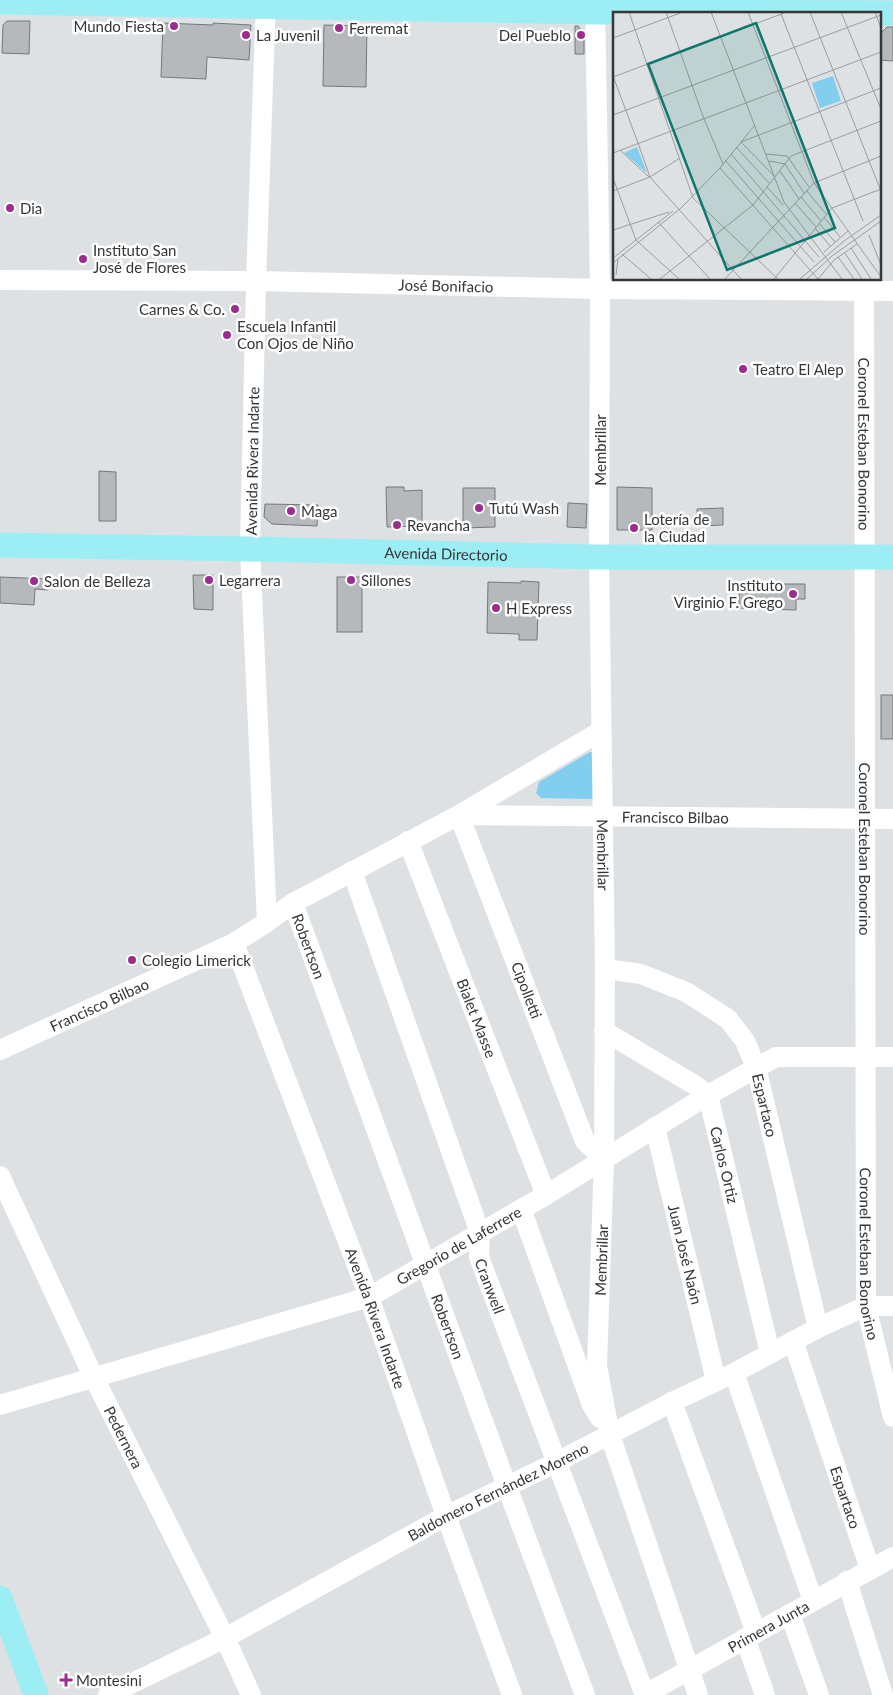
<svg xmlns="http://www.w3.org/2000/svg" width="893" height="1695" font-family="Lato,sans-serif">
  <rect width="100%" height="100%" fill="#dee1e3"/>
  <!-- green -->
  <path fill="#82ceee" d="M 590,752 L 597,753 L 597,797 L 591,799 L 541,798 L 536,793 L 539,782 Z"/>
  <!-- building -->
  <g fill="#b6b9bc" stroke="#75787a">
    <path d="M 7,21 L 30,21 L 29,54 L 2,53 L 3,25 Z"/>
    <path d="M 163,23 L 213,25 L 213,23 L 251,25 L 249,60 L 207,57 L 206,79 L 161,77 Z"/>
    <path d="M 324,25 L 367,26 L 366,87 L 323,86 Z"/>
    <path d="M 575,26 L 578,26 L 584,34 L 584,54 L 575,54 Z"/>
    <path d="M 887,27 L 893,27 L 893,61 L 880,60 L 880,34 Z"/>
    <path d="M 99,471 L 116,472 L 116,521 L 99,521 Z"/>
    <path d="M 386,487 L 404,487 L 404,491 L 422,490 L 422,526 L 387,527 Z"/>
    <path d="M 617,487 L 652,488 L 652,530 L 617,530 Z"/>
    <path d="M 463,488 L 495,488 L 495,527 L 463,528 Z"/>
    <path d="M 568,503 L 587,504 L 586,528 L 567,527 Z"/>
    <path d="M 265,504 L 318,505 L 317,526 L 272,524 L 264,517 Z"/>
    <path d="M 723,508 L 723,525 L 698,526 L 697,509 Z"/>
    <path d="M 193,575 L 213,575 L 213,610 L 194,609 Z"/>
    <path d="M 0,577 L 49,579 L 48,590 L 35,589 L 34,605 L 0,603 Z"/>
    <rect x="337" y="577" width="25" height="55"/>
    <path d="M 521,581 L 539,582 L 537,640 L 519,640 L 519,634 L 487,633 L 488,582 L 521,583 Z"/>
    <path d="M 739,584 L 805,584 L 805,599 L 796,599 L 796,610 L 739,608 Z"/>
    <rect x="881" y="695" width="12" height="44"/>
  </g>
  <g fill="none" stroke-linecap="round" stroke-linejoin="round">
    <!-- minor -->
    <g stroke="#fff" stroke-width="20">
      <path d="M 266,0 L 256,281 L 250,549 L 267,922"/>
      <path id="s1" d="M 595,0 L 600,289 L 599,557 L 605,969 L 604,1159 L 597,1366 L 610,1435 L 698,1695"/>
      <path id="s2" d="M 864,279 L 866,1306 L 893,1417"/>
      <path id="s3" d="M 0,280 L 256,281 L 600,289 L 893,291"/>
      <path id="s4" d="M 408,841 L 546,1195"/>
      <path id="s5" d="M 352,871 L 480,1233 L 479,1257 L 645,1695"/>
      <path id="s6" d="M 293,903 C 391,1167 485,1432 585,1695"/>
      <path id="s7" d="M 234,943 L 369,1297 L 446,1516 L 512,1695"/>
      <path id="s8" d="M 605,969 L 641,974 L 686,992 L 728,1019 L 745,1041 L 756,1067 L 818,1328"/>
      <path id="s9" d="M 604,1031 L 693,1084 L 708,1095 L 770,1353"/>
      <path id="s10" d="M 0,1050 L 234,943 L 267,922 L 293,903 L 459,815 L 601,731"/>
      <path id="s11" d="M 655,1127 L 716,1381"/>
      <path id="s12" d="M 604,1159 L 585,1141 L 459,815 L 893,819"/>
      <path id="s13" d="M 0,1176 L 94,1378 L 225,1638 L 251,1695"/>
      <path d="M 521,1209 L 592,1405 L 600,1418"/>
      <path id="s14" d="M 793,1341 L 870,1569"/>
      <path d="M 734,1373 L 813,1601"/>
      <path d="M 672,1402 L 756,1632"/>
      <path id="s15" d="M 0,1405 L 369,1297 L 546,1195 L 708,1095 L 776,1057 L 893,1057"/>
      <path d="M 847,1581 L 883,1695"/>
      <path d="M 790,1614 L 819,1695"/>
      <path d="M 745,1638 L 765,1695"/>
      <path id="s16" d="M 108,1695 L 225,1638 L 446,1516 L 557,1462 L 672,1402 L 734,1373 L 818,1328 L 866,1306 L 893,1306"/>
      <path id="s17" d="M 644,1695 L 893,1557"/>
    </g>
    <!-- major -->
    <g stroke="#9dedf5" stroke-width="25">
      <path d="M 0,2 L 595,12 L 893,13"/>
      <path id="s18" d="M 0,545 L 250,549 L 599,557 L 893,557"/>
      <path d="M 0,1598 L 36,1695"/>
    </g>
  </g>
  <!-- markers -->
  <g fill="#9c2d8c" stroke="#fff" stroke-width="2">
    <circle cx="174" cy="26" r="5"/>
    <circle cx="339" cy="28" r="5"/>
    <circle cx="246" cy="35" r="5"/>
    <circle cx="581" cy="35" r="5"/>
    <circle cx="10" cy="208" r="5"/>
    <circle cx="83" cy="259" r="5"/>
    <circle cx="235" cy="309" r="5"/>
    <circle cx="227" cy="335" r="5"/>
    <circle cx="743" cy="369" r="5"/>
    <circle cx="479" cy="508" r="5"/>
    <circle cx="291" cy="511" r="5"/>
    <circle cx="397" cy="525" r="5"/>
    <circle cx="634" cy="528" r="5"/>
    <circle cx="209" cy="580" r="5"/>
    <circle cx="351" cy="580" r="5"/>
    <circle cx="34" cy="581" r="5"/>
    <circle cx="793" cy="594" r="5"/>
    <circle cx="496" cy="608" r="5"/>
    <circle cx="132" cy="960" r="5"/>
    <path d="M63.5 1672.5h5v5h5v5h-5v5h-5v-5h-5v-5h5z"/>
  </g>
  <g text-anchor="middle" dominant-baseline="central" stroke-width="5" stroke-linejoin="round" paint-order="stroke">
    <!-- poi labels -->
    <g font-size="15" fill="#353637" stroke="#fff" text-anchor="start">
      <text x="164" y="26" text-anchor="end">Mundo Fiesta</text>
      <text x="349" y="28">Ferremat</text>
      <text x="256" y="35">La Juvenil</text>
      <text x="571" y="35" text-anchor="end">Del Pueblo</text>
      <text x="20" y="208">Dia</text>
      <text x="93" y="250">Instituto San<tspan x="93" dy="17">José de Flores</tspan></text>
      <text x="225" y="309" text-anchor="end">Carnes &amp; Co.</text>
      <text x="237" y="326">Escuela Infantil<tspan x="237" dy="17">Con Ojos de Niño</tspan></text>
      <text x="753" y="369">Teatro El Alep</text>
      <text x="489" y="508">Tutú Wash</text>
      <text x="301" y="511">Maga</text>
      <text x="644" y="519">Lotería de<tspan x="644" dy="17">la Ciudad</tspan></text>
      <text x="407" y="525">Revancha</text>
      <text x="219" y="580">Legarrera</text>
      <text x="361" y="580">Sillones</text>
      <text x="44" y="581">Salon de Belleza</text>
      <text x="783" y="585" text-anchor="end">Instituto<tspan x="783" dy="17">Virginio F. Grego</tspan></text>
      <text x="506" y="608">H Express</text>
      <text x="142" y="960">Colegio Limerick</text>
      <text x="76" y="1680">Montesini</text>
    </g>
    <!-- street labels -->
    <g font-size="15" fill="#353637" stroke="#fff">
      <text stroke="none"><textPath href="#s3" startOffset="446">José Bonifacio</textPath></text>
      <text stroke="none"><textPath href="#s2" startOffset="165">Coronel Esteban Bonorino</textPath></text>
      <text transform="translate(600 450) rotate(-90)">Membrillar</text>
      <text transform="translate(252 461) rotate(-89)">Avenida Rivera Indarte</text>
      <text stroke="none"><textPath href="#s18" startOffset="446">Avenida Directorio</textPath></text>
      <text stroke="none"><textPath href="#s12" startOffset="592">Francisco Bilbao</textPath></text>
      <text stroke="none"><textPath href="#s2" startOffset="570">Coronel Esteban Bonorino</textPath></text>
      <text stroke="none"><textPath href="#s1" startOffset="855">Membrillar</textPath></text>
      <text stroke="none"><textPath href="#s6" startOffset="46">Robertson</textPath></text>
      <text transform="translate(527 990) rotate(69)">Cipolletti</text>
      <text stroke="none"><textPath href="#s10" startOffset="109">Francisco Bilbao</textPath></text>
      <text stroke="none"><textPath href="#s4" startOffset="190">Bialet Masse</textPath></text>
      <text stroke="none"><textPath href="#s8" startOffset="230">Espartaco</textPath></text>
      <text stroke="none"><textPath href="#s9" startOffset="194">Carlos Ortiz</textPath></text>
      <text stroke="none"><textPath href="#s15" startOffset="488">Gregorio de Laferrere</textPath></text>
      <text stroke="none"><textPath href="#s11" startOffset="131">Juan José Naón</textPath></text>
      <text stroke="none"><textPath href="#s2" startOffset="975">Coronel Esteban Bonorino</textPath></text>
      <text transform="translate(601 1260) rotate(-88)">Membrillar</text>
      <text stroke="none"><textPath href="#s5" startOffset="439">Cranwell</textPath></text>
      <text stroke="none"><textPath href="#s7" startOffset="401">Avenida Rivera Indarte</textPath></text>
      <text stroke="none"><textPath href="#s6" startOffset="451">Robertson</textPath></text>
      <text stroke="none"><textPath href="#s13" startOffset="289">Pedernera</textPath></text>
      <text stroke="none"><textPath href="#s16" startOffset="440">Baldomero Fernández Moreno</textPath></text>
      <text stroke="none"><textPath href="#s14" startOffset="165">Espartaco</textPath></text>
      <text stroke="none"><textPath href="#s17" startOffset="142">Primera Junta</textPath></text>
    </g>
  </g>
  <!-- overview -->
  <g transform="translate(613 12)">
    <rect width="268" height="268" fill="#dee1e3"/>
    <path d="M 220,64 L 228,89 L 207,96 L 199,71 ZM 24,135 L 34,161 L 11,141 Z" fill="#82ceee"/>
    <path fill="none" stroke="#9a9d9e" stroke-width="1" d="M 16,0 L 80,186 L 165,267M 53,0 L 91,107 L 110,152M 98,0 L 171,190 L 229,267M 135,0 L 201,171 L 268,265M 197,0 L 268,179M 228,0 L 268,97M 262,0 L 268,16M 168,2 L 250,209M 0,26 L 70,0M 0,64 L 25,131M 0,65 L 174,0M 0,103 L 268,3M 25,131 L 37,165 L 128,267M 123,135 L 157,172M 7,138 L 36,165M 0,141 L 268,40M 118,142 L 206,245M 153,142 L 174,144 L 196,175M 112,148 L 201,250M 156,149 L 172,152 L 191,181M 107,156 L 205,267M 167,159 L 186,187M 162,165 L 128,130 L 268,76M 0,166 L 23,228 L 66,267M 154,175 L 170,193M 193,178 L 213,202M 0,179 L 37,165 L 67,146M 188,185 L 208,209M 182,191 L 203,215M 211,205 L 227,225M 45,210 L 97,267M 206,211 L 222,230M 202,216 L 217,234M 0,218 L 56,200M 256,223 L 268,253M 238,236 L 258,267M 211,240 L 235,219M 232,241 L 249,267M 9,242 L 38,267M 225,245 L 241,267M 0,246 L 60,199M 0,251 L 68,196 L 107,156 L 142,113M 3,263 L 5,247M 47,267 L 140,193 L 178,144 L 268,109M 112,267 L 201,171 L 268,144M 161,267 L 219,196 L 268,177M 187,267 L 231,229 L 268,203M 194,267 L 219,244 L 268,209M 205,267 L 221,248 L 244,232"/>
    <path fill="#0f766e" fill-opacity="0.15" stroke="#0f766e" stroke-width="2.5" d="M 143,11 L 222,216 L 114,258 L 35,52 Z"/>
    <rect width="268" height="268" fill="none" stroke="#353637" stroke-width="2.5"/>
  </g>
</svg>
